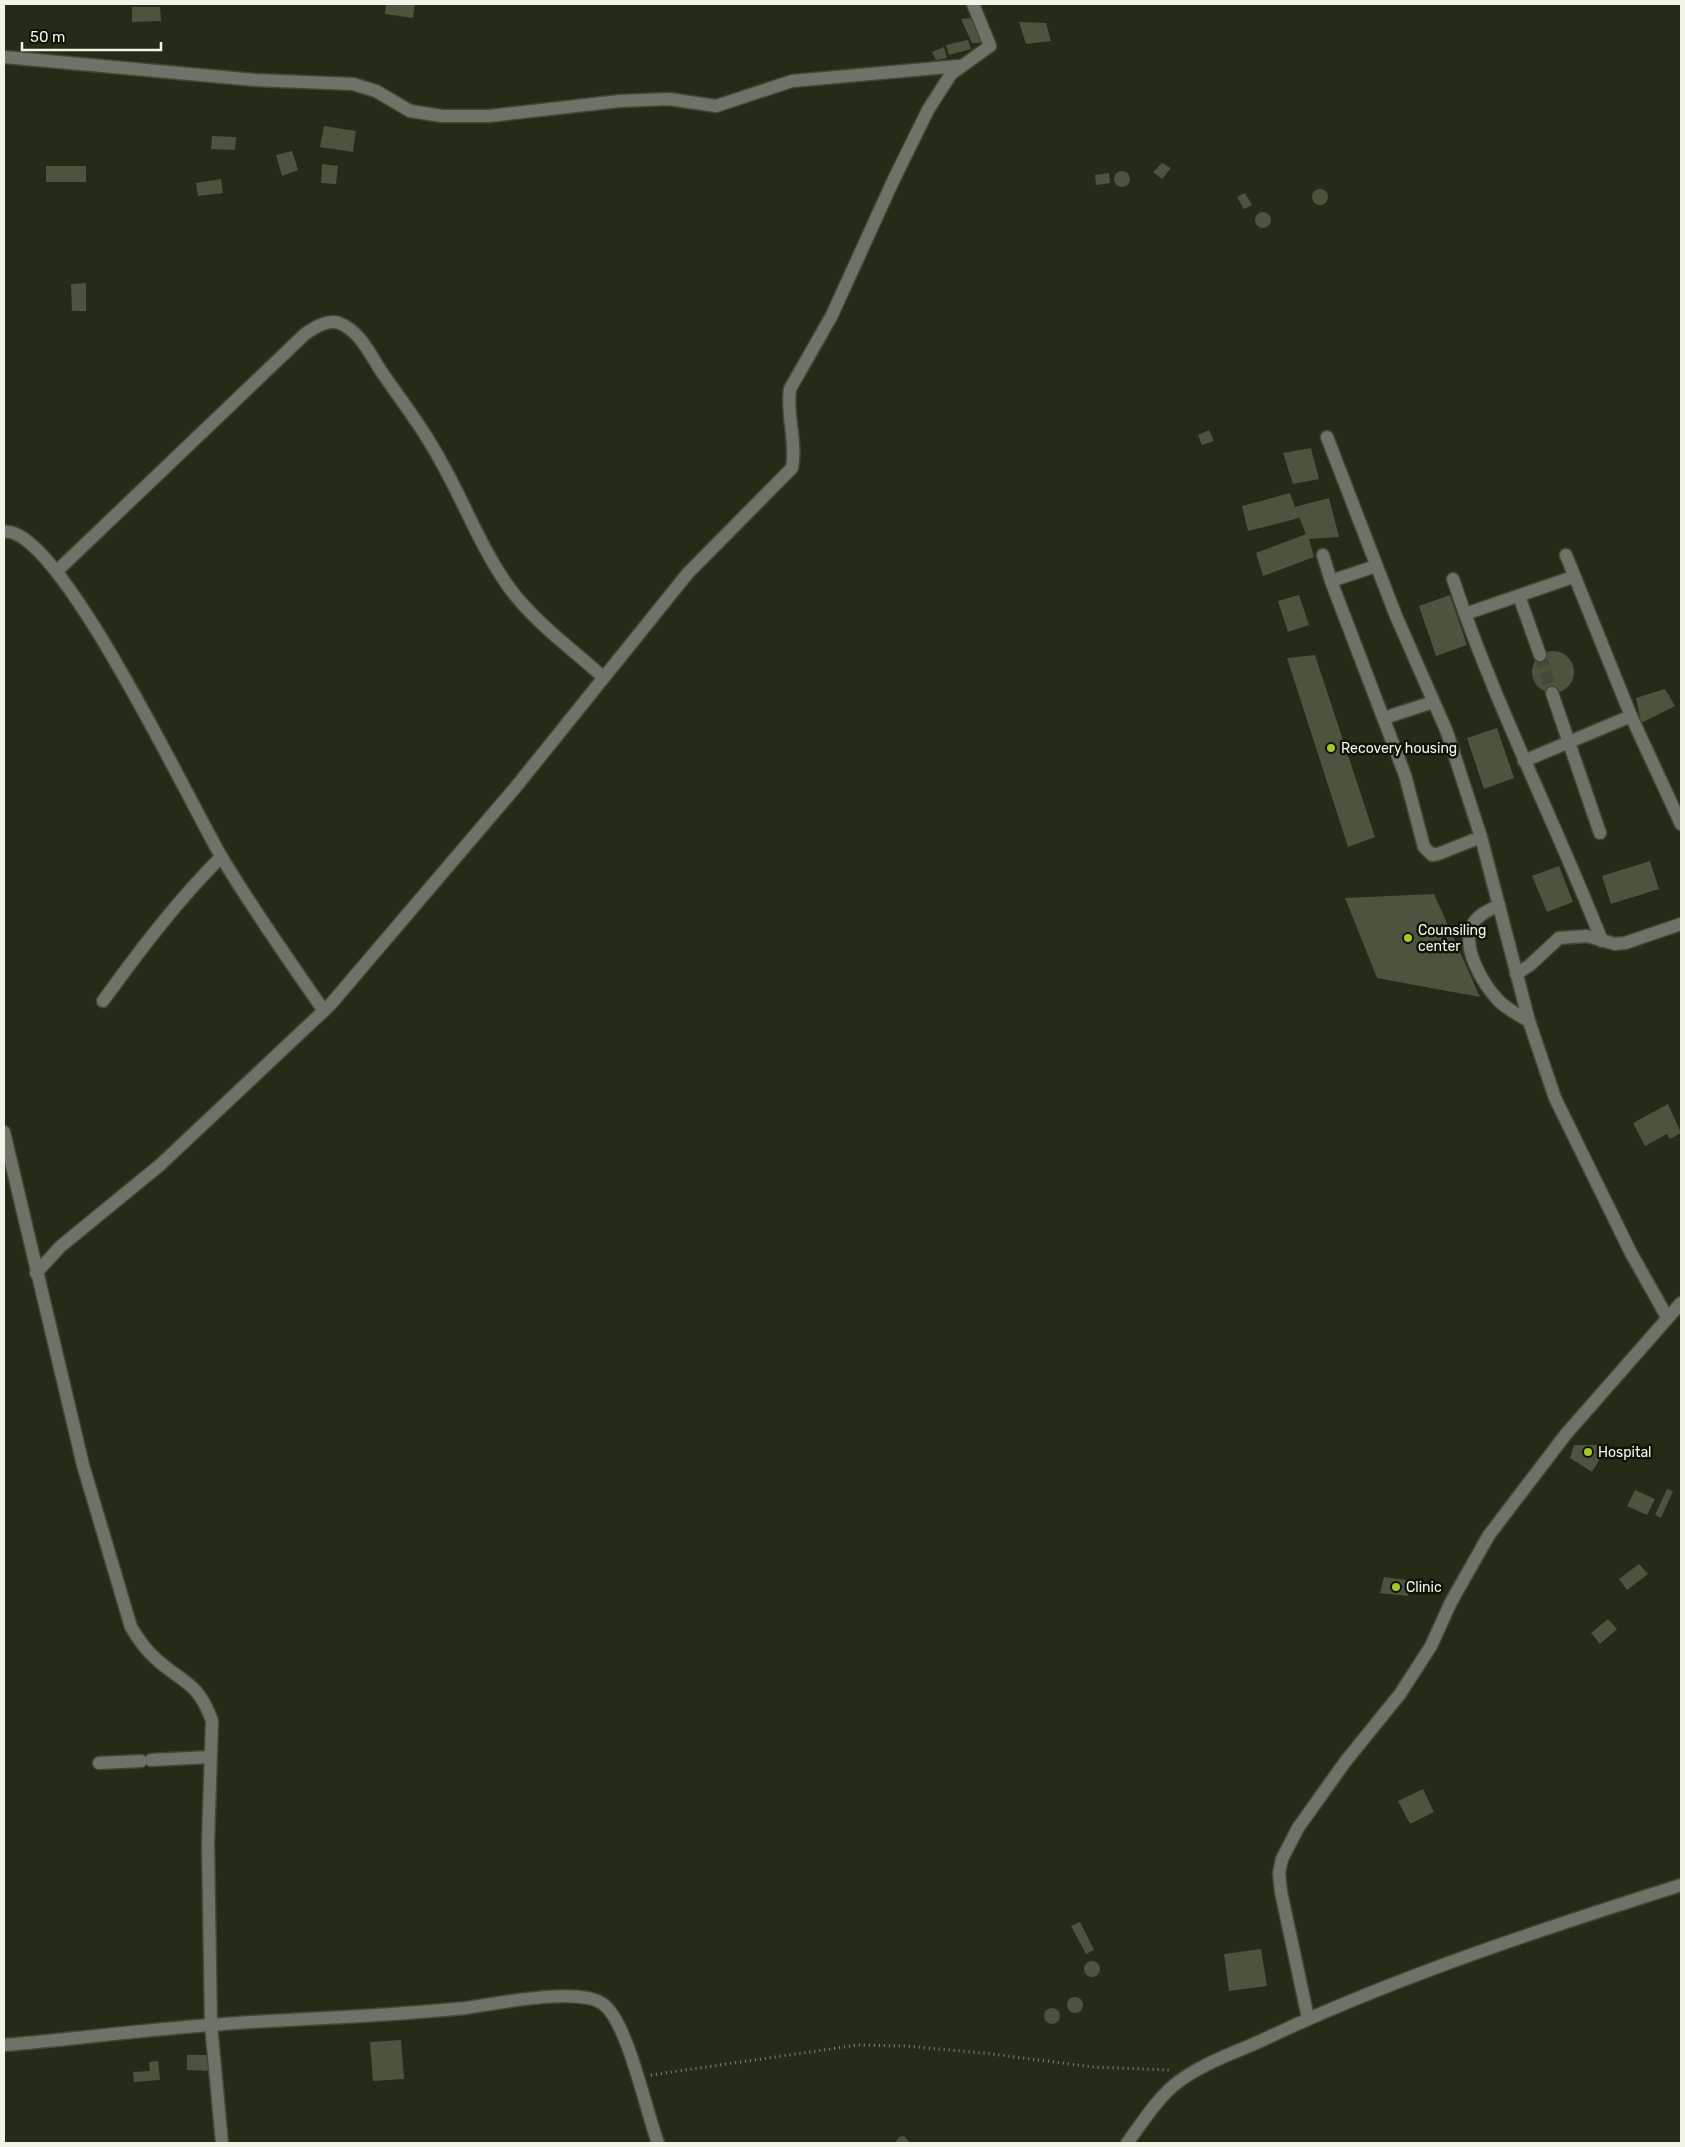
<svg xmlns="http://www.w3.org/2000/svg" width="1685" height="2147" font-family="Rubik,sans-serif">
  <rect width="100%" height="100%" fill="#242c17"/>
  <!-- building -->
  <g fill="#4c543e">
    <path d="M 386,4 L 415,4 L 413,18 L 385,14 Z"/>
    <path d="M 132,7 L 160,7 L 161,21 L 132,22 Z"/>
    <path d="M 972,18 L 981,43 L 972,43 L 961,19 Z"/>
    <path d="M 1019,22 L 1046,23 L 1051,41 L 1026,44 Z"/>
    <path d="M 968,40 L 971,49 L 949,55 L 946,45 Z"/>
    <path d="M 944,47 L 947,58 L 936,60 L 932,52 Z"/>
    <path d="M 324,126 L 356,131 L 353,152 L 320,147 Z"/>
    <path d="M 212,136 L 236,137 L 235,150 L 211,149 Z"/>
    <path d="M 292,151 L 298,170 L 282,176 L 276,155 Z"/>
    <path d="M 1162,163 L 1171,168 L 1162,179 L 1153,172 Z"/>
    <path d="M 322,164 L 338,166 L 336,184 L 321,183 Z"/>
    <rect x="46" y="166" width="40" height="16"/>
    <circle cx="1122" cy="179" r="8"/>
    <path d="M 1109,173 L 1110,183 L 1096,185 L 1095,175 Z"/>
    <path d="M 221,179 L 223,193 L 198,196 L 196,183 Z"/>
    <circle cx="1320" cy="197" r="8"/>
    <path d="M 1245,193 L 1252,205 L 1244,209 L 1237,197 Z"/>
    <circle cx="1263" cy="220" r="8"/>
    <path d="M 86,283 L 86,311 L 72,311 L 71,284 Z"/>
    <path d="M 1209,430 L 1214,441 L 1202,445 L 1198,435 Z"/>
    <path d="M 1311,448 L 1319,479 L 1293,484 L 1283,453 Z"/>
    <path d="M 1290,493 L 1295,507 L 1329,498 L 1339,537 L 1309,539 L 1314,557 L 1263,576 L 1256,553 L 1306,534 L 1297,512 L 1299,518 L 1248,531 L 1242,506 Z"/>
    <path d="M 1299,595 L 1309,625 L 1288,632 L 1278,601 Z"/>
    <path d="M 1450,595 L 1467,645 L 1436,656 L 1419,606 Z"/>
    <circle cx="1553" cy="672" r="21"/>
    <path d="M 1315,655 L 1375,837 L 1348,847 L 1287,658 Z"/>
    <path d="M 1665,689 L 1675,706 L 1641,723 L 1636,698 Z"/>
    <path d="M 1497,728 L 1514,778 L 1484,789 L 1467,738 Z"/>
    <path d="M 1650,861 L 1659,889 L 1611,904 L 1602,876 Z"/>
    <path d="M 1559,866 L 1573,902 L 1547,912 L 1532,876 Z"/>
    <path d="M 1434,894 L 1480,997 L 1377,978 L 1345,898 Z"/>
    <path d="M 1668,1104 L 1681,1133 L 1670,1139 L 1667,1134 L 1645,1146 L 1633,1123 Z"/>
    <path d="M 1574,1445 L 1608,1445 L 1592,1472 L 1570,1458 Z"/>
    <path d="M 1667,1489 L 1673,1491 L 1661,1518 L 1655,1515 Z"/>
    <path d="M 1635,1490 L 1655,1499 L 1647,1515 L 1627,1506 Z"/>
    <path d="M 1639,1564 L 1648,1574 L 1627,1590 L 1619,1579 Z"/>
    <path d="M 1384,1577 L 1413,1581 L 1408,1596 L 1380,1593 Z"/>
    <path d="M 1608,1619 L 1617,1629 L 1600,1644 L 1591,1633 Z"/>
    <path d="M 1423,1789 L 1434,1812 L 1410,1824 L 1398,1801 Z"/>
    <path d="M 1080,1922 L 1094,1950 L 1086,1954 L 1071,1926 Z"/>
    <path d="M 1261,1949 L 1267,1986 L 1229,1991 L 1224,1954 Z"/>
    <circle cx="1092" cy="1969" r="8"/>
    <circle cx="1075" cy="2005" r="8"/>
    <circle cx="1052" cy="2016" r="8"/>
    <path d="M 401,2040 L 404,2079 L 373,2081 L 370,2042 Z"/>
    <path d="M 187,2055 L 212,2055 L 212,2071 L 187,2070 Z"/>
    <path d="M 158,2061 L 160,2080 L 134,2082 L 133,2072 L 150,2071 L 149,2062 Z"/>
    <path d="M 904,2136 L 910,2143 L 895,2143 L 899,2137 Z"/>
  </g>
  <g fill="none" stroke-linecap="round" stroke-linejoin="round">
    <!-- minor-tunnel -->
    <path stroke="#434a36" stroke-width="12" stroke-dasharray="12 6" stroke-linecap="butt" d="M 1540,655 L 1552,693"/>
    <!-- minor casing -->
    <g stroke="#414834" stroke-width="15">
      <g id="minor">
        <path d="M 4,57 L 255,80 L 353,84 L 376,91 L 410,111 L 442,116 L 489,116 L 620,101 L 669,99 L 716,106 L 792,81 L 959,66"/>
        <path d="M 1327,437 L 1396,616 L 1447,732 L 1481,837 L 1529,1021 L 1555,1098 L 1631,1253 L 1667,1317"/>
        <path d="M 4,532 C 58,523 192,808 221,856 C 253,910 289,960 324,1011"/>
        <path d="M 1323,555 L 1331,581 L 1405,775 L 1424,847 L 1432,855 L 1438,854 L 1481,837"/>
        <path d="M 1566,555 L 1631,716 L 1681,824"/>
        <path d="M 57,571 L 305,334 C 314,328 327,319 339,323 C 360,331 370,354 381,371 C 398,396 417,420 432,446 C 460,491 477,542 508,586 C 533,621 571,648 603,677"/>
        <path d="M 1453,579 C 1494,703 1554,819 1602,941"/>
        <path d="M 1331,581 L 1376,566"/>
        <path d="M 1519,596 L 1540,655"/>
        <path d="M 1465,614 L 1573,577"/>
        <path d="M 1552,693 L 1600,833"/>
        <path d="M 1384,718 L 1433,702"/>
        <path d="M 1524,761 L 1631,716"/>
        <path d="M 1499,905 C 1489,910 1477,915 1472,926 C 1461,948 1484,986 1500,1002 C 1509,1010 1518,1015 1529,1021"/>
        <path d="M 1516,974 L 1530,965 L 1559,938 L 1587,936 L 1615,944 L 1625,943 L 1681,924"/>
        <path d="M 103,1001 C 140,950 177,901 221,857"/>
        <path d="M 4,1132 L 83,1465 L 131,1627 C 138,1639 145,1649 155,1658 C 182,1683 198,1681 212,1721 L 208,1843 L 211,2025 L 222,2143"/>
        <path d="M 36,1273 L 61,1246 L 160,1165 L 330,1005 L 515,788 L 688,573 L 792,468 C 797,441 786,415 790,389 L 832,315 L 894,179 L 928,110 L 951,74 L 990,46 L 973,4"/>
        <path d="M 151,1760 L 210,1757"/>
        <path d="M 99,1763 L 141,1761"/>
        <path d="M 1308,2018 L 1281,1892 L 1279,1873 L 1282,1859 L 1298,1828 L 1345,1762 L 1400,1694 L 1431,1646 L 1451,1602 L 1489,1535 L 1566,1434 L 1681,1303"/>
        <path d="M 4,2045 C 73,2039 142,2030 211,2025 C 296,2018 381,2017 465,2008 C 495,2004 579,1986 603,2004 C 628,2022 646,2112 658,2143"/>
        <path d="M 1127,2143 C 1142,2123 1158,2097 1178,2082 C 1206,2061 1238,2052 1269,2037 C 1401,1975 1542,1929 1681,1885"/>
      </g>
    </g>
    <!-- path -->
    <path stroke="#808776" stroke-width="3" stroke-dasharray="1 4" stroke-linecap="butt" d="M 651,2075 L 858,2045 L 905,2046 L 984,2053 L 1093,2067 L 1169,2070"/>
    <!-- minor -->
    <use href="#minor" stroke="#6e7268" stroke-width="12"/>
  </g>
  <!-- markers -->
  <g fill="#a0c92c" stroke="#0f1309" stroke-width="2">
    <circle cx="1331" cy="748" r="5"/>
    <circle cx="1408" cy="938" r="5"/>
    <circle cx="1588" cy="1452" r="5"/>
    <circle cx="1396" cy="1587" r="5"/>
  </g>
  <g text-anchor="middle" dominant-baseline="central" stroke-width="5" stroke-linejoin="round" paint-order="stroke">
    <!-- poi labels -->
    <g font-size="14" fill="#f0f5e8" stroke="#0f1309" text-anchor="start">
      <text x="1341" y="748">Recovery housing</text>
      <text x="1418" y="930">Counsiling<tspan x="1418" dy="16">center</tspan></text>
      <text x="1598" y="1452">Hospital</text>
      <text x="1406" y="1587">Clinic</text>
    </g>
  </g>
  <!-- border -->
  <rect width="1685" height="2147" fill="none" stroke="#f0f5e8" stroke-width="10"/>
  <!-- scale -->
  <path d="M22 42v8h139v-8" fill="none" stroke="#f0f5e8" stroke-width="2.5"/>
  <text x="30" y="42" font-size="15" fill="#f0f5e8" stroke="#0f1309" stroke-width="4" paint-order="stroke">50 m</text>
</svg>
